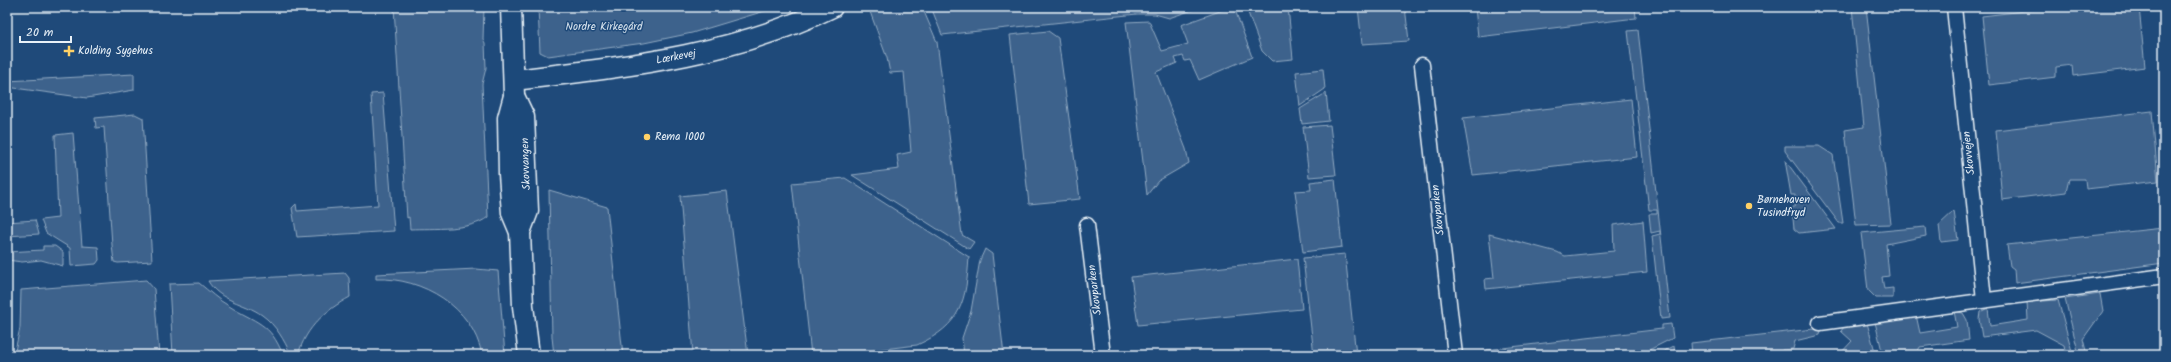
<svg xmlns="http://www.w3.org/2000/svg" width="2171" height="362" font-family="Kalam,sans-serif">
  <rect width="100%" height="100%" fill="#1f4a7a"/>
  <filter id="ink" filterUnits="userSpaceOnUse"><feTurbulence type="fractalNoise" baseFrequency=".025" numOctaves="2"/><feDisplacementMap in="SourceGraphic" scale="8" xChannelSelector="R" yChannelSelector="G"/><feConvolveMatrix kernelMatrix="1 2 1 2 8 2 1 2 1" color-interpolation-filters="sRGB"/></filter>
  <g filter="url(#ink)">
    <!-- green -->
    <g fill="#3c628c" stroke="#92aac2">
      <path d="M 394,7 L 484,7 L 483,39 L 485,43 L 486,68 L 482,84 L 488,217 C 471,231 433,228 410,229 L 409,217 L 407,218 Z"/>
      <path d="M 538,7 L 778,7 L 692,33 L 644,43 L 548,56 L 540,52 Z"/>
      <path d="M 874,7 L 922,7 L 937,42 L 962,235 L 974,242 L 969,249 L 852,175 L 899,169 L 897,155 L 911,152 L 904,72 L 890,73 L 887,58 L 869,9 Z"/>
      <path d="M 931,7 L 1201,7 L 1169,18 L 1155,14 L 1137,14 L 942,35 Z"/>
      <path d="M 1231,7 L 1234,7 L 1252,57 L 1199,80 L 1190,60 L 1185,61 L 1183,56 L 1175,58 L 1177,63 L 1156,72 L 1186,149 L 1189,163 L 1158,181 L 1147,195 L 1126,22 L 1149,21 L 1162,51 L 1188,44 L 1181,25 Z"/>
      <path d="M 1246,7 L 1288,7 L 1293,59 L 1272,61 L 1262,51 Z"/>
      <path d="M 1358,7 L 1405,7 L 1409,41 L 1362,44 Z"/>
      <path d="M 1475,7 L 1635,7 L 1636,18 L 1478,37 Z"/>
      <path d="M 1852,7 L 1866,7 L 1891,224 L 1856,225 L 1845,130 L 1864,127 Z"/>
      <path d="M 2058,7 L 2139,7 L 2145,67 L 2073,76 L 2072,65 L 2056,67 L 2056,77 L 1989,85 L 1982,16 Z"/>
      <path d="M 1638,30 L 1670,318 L 1661,319 L 1652,236 L 1660,234 L 1660,231 L 1651,233 L 1649,214 L 1657,214 L 1657,210 L 1649,210 L 1628,31 Z"/>
      <path d="M 1048,31 L 1058,38 L 1080,199 L 1029,204 L 1010,35 Z"/>
      <path d="M 1323,69 L 1325,89 L 1300,106 L 1296,72 Z"/>
      <path d="M 134,74 L 134,90 L 87,98 L 7,87 L 7,81 Z"/>
      <path d="M 383,93 L 394,231 L 297,237 L 292,208 L 296,204 L 297,211 L 378,205 L 371,94 Z"/>
      <path d="M 1326,93 L 1329,121 L 1302,124 L 1300,109 Z"/>
      <path d="M 1631,99 L 1637,157 L 1473,175 L 1463,118 Z"/>
      <path d="M 2152,111 L 2158,181 L 2086,189 L 2085,179 L 2069,179 L 2066,192 L 2002,200 L 1996,130 Z"/>
      <path d="M 135,114 L 143,118 L 152,261 L 118,263 L 114,262 L 112,245 L 104,127 L 96,128 L 95,118 Z"/>
      <path d="M 1330,125 L 1336,175 L 1309,177 L 1303,127 Z"/>
      <path d="M 73,133 L 82,246 L 98,247 L 99,260 L 96,264 L 71,266 L 70,248 L 46,233 L 41,220 L 58,218 L 55,135 Z"/>
      <path d="M 1785,146 L 1819,146 L 1833,155 L 1843,223 L 1839,223 L 1785,151 Z"/>
      <path d="M 1785,160 L 1836,229 L 1799,233 L 1794,229 L 1792,208 L 1795,206 L 1795,195 L 1791,195 Z"/>
      <path d="M 845,178 L 969,257 C 966,301 962,325 917,345 L 833,355 L 811,355 L 792,183 Z"/>
      <path d="M 1335,179 L 1342,247 L 1303,252 L 1295,191 L 1311,190 L 1310,182 Z"/>
      <path d="M 549,190 L 607,207 L 623,355 L 554,355 L 552,337 Z"/>
      <path d="M 727,191 L 748,355 L 693,355 L 680,196 Z"/>
      <path d="M 1954,211 L 1958,240 L 1941,242 L 1939,225 Z"/>
      <path d="M 35,220 L 39,234 L 7,236 L 7,222 Z"/>
      <path d="M 1643,221 L 1647,272 L 1486,289 L 1485,279 L 1494,278 L 1489,234 L 1557,252 L 1565,256 L 1614,251 L 1613,225 Z"/>
      <path d="M 1925,227 L 1926,236 L 1886,244 L 1889,276 L 1882,277 L 1884,289 L 1893,288 L 1893,298 L 1876,298 L 1868,290 L 1861,233 Z"/>
      <path d="M 2163,228 L 2164,263 L 2015,283 L 2014,269 L 2010,266 L 2007,245 Z"/>
      <path d="M 43,246 L 55,246 L 63,252 L 63,266 L 41,260 L 22,262 L 7,260 L 7,252 L 43,250 Z"/>
      <path d="M 985,249 L 992,254 L 1004,355 L 964,355 L 962,338 L 971,311 L 980,260 Z"/>
      <path d="M 1345,254 L 1356,355 L 1314,355 L 1303,258 Z"/>
      <path d="M 1297,259 L 1302,309 L 1138,325 L 1131,277 Z"/>
      <path d="M 476,269 L 498,271 L 505,355 L 482,355 C 473,307 422,277 376,279 L 376,274 Z"/>
      <path d="M 345,273 L 349,278 L 350,297 C 326,310 306,327 298,355 L 291,355 C 284,340 276,325 262,315 C 244,302 220,302 208,281 Z"/>
      <path d="M 146,280 L 154,289 L 159,355 L 14,355 L 20,328 L 21,290 Z"/>
      <path d="M 199,283 C 209,291 218,300 229,306 C 256,323 270,322 283,355 L 173,355 L 169,284 Z"/>
      <path d="M 2100,294 L 2103,311 L 2083,339 L 2087,355 L 2079,355 L 2065,299 Z"/>
      <path d="M 2058,300 L 2073,355 L 2066,355 L 2064,345 L 2036,330 L 1982,337 L 1979,319 L 1980,312 L 1988,308 L 1990,326 L 2028,320 L 2027,302 Z"/>
      <path d="M 1954,311 L 1963,313 L 1967,320 L 1969,340 L 1920,347 L 1916,355 L 1883,355 L 1875,322 L 1916,315 L 1920,333 L 1957,327 Z"/>
      <path d="M 1867,323 L 1876,355 L 1839,355 L 1852,341 L 1841,331 L 1844,327 Z"/>
      <path d="M 1671,324 L 1673,338 L 1639,355 L 1487,355 L 1486,350 L 1662,329 L 1662,325 Z"/>
      <path d="M 1822,328 L 1820,335 L 1795,341 L 1793,349 L 1782,350 L 1782,355 L 1692,355 L 1691,343 Z"/>
      <path d="M 1674,346 L 1675,355 L 1656,355 Z"/>
    </g>
    <g fill="none" stroke-linecap="round" stroke-linejoin="round">
      <!-- street casing -->
      <g stroke="#e8f1f8" stroke-width="17">
        <g id="street">
          <path d="M 1954,7 L 1984,300"/>
          <path d="M 1422,65 L 1455,355"/>
          <path d="M 1087,225 L 1103,355"/>
          <path d="M 1820,323 L 2164,276"/>
        </g>
      </g>
      <!-- secondary casing -->
      <g stroke="#e8f1f8" stroke-width="23">
        <g id="secondary">
          <path d="M 511,7 L 514,96 L 508,118 L 509,174 L 512,213 L 520,232 L 523,306 L 529,355"/>
          <path d="M 514,80 C 622,67 733,56 832,7"/>
          <path d="M 514,96 L 524,117 L 528,211 L 520,232"/>
        </g>
      </g>
      <!-- street -->
      <use href="#street" stroke="#1f4a7a" stroke-width="14"/>
      <!-- secondary -->
      <use href="#secondary" stroke="#1f4a7a" stroke-width="20"/>
    </g>
  </g>
  <!-- markers -->
  <g fill="#ffd166" stroke="#1f4a7a" stroke-width="1.5">
    <path d="M67 45h4v4h4v4h-4v4h-4v-4h-4v-4h4z"/>
    <circle cx="647" cy="137" r="4"/>
    <circle cx="1749" cy="206" r="4"/>
  </g>
  <g text-anchor="middle" dominant-baseline="central" stroke-width="3" stroke-linejoin="round" paint-order="stroke">
    <!-- park labels -->
    <g font-size="11" fill="#d7e3ed" stroke="#1f4a7a">
      <text x="604" y="27">Nordre Kirkegård</text>
    </g>
    <!-- poi labels -->
    <g font-size="11" fill="#e8f1f8" stroke="#1f4a7a" text-anchor="start">
      <text x="78" y="51">Kolding Sygehus</text>
      <text x="655" y="137">Rema 1000</text>
      <text x="1757" y="200">Børnehaven<tspan x="1757" dy="13">Tusindfryd</tspan></text>
    </g>
    <!-- street labels -->
    <g font-size="11" fill="#e8f1f8" stroke="#1f4a7a">
      <text transform="translate(676 57) rotate(-11)">Lærkevej</text>
      <text transform="translate(1969 153) rotate(-96)">Skovvejen</text>
      <text transform="translate(526 164) rotate(-92)">Skovvangen</text>
      <text transform="translate(1438 210) rotate(-96)">Skovparken</text>
      <text transform="translate(1095 290) rotate(-97)">Skovparken</text>
    </g>
  </g>
  <!-- margin -->
  <rect width="2171" height="362" fill="none" stroke="#1f4a7a" stroke-width="24"/>
  <rect x="12" y="12" width="2147" height="338" fill="none" stroke="#e8f1f8" stroke-width="1.5" filter="url(#ink)"/>
  <!-- scale -->
  <path d="M20 36v6h51v-6" fill="none" stroke="#e8f1f8" stroke-width="2"/>
  <text x="26" y="36" font-size="12" fill="#e8f1f8" stroke="#1f4a7a" stroke-width="3" paint-order="stroke">20 m</text>
</svg>
